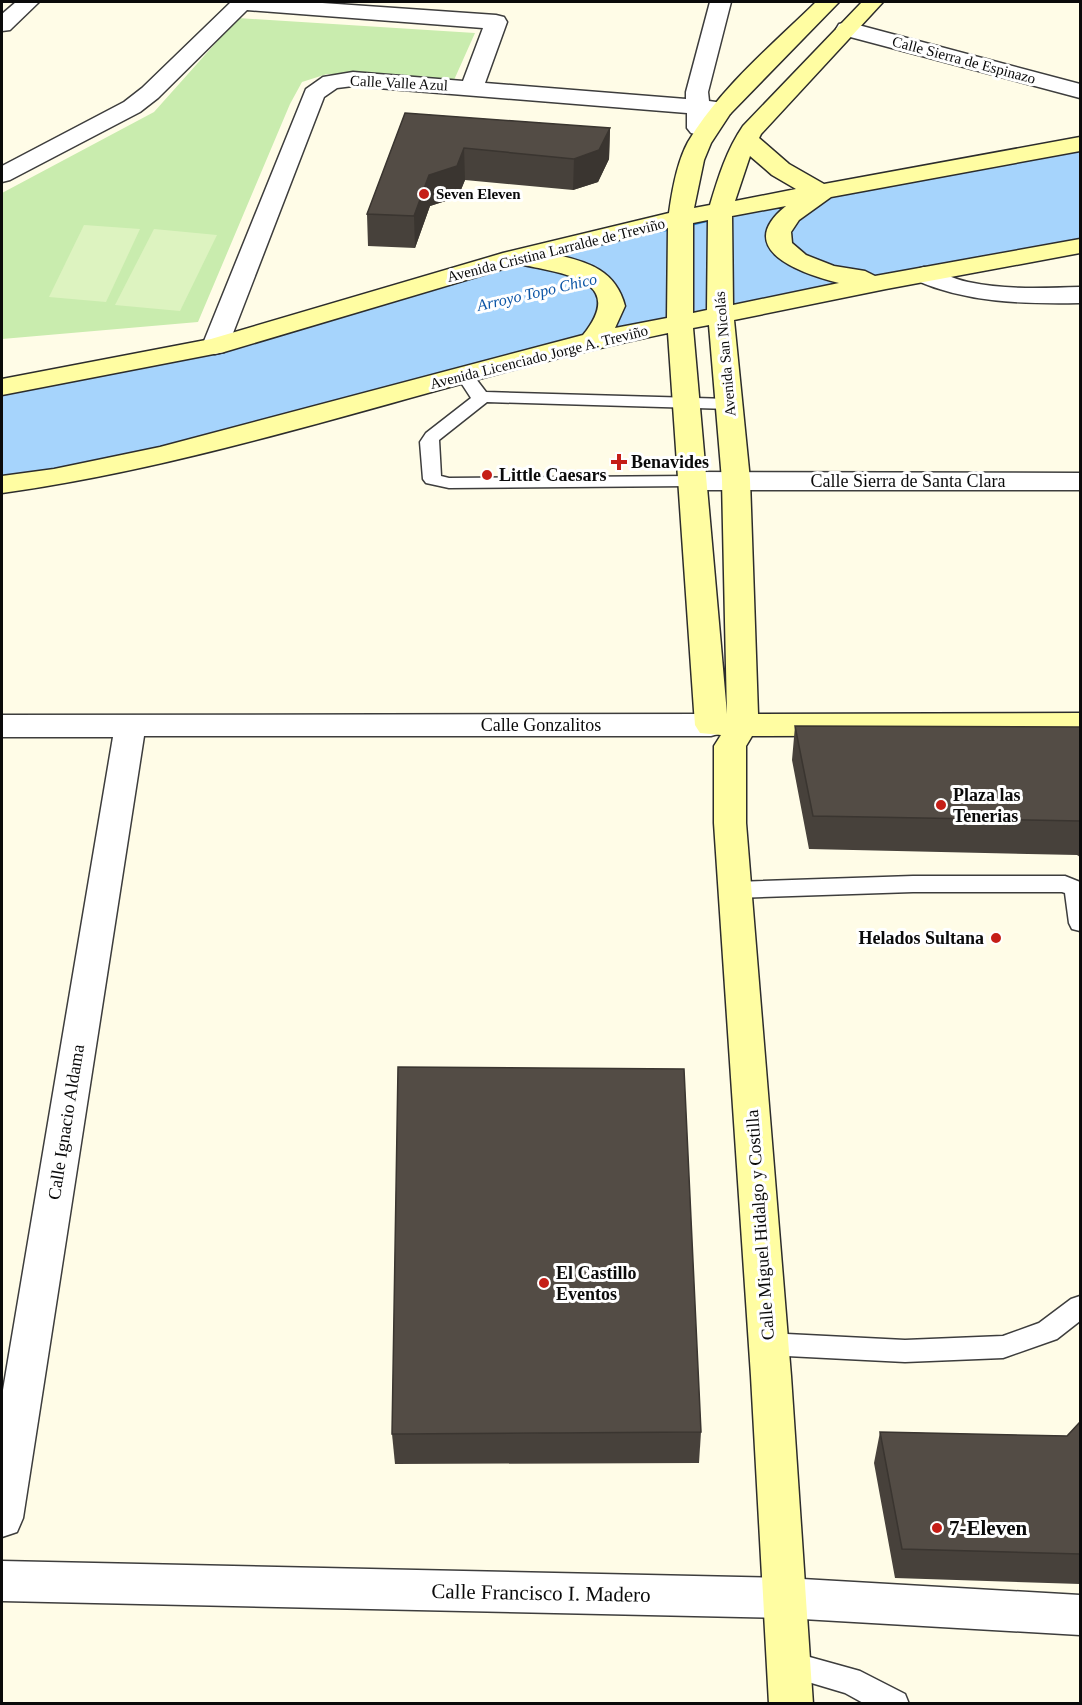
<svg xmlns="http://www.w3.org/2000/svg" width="1082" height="1705" font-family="Georgia,serif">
  <rect width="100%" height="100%" fill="#fffce7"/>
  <!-- green -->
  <path fill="#c9ecae" d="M 238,18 L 475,33 L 454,80 L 327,74 L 302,82 L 290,104 L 198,322 L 2,339 L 2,193 L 154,112 Z"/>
  <!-- pitch -->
  <g fill="#ddf3c0">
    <path d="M 84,225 L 140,229 L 106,302 L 49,297 Z"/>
    <path d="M 154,229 L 217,235 L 180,311 L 115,305 Z"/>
  </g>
  <!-- water -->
  <path fill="#a6d4fc" stroke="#2682da" stroke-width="1.5" d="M 1080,144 L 1080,246 L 720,314 L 54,477 L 2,484 L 2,387 L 215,346 L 512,258 L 680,228 L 830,191 Z"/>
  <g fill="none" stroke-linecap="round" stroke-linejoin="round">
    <!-- lane casing -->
    <g stroke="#3d3d3d" stroke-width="3">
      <g id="lane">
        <path d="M 464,370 L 470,371 L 486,392 L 730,399 L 736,400 L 739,404 L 736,408 L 730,409 L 487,402 L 439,440 L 441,476 L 449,478 L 691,476 L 697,477 L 700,481 L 697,485 L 691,486 L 449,488 L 426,483 L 423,479 L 420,442 L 426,433 L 471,398 L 456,375 Z"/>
        <path d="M 913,876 L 1065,876 L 1080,882 L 1080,931 L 1072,929 L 1069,923 L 1065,893 L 1062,892 L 913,892 L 736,898 L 728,896 L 725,890 L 728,884 L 736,882 Z"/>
        <path d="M 1080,1296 L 1080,1321 L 1057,1339 L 1003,1358 L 905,1362 L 767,1355 L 758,1352 L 754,1344 L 758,1336 L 767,1333 L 905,1340 L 1003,1336 L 1039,1323 L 1071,1299 Z"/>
        <path d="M 788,1651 L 860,1671 L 905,1694 L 909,1704 L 865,1704 L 845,1693 L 778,1673 L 774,1664 L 778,1655 Z"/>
      </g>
    </g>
    <!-- street casing -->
    <g stroke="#3d3d3d" stroke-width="3">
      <g id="street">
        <path d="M 16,2 L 39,2 L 10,30 L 2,31 L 2,14 Z"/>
        <path d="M 231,2 L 308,2 L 496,15 L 504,17 L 507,22 L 485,83 L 686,99 L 686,92 L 710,2 L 731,2 L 708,92 L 709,101 L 730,104 L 733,109 L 730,114 L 710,115 L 711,128 L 707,133 L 699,135 L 691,133 L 687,128 L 687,113 L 353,86 L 337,88 L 324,97 L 228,346 L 224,352 L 215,354 L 206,352 L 202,346 L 306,89 L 323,77 L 353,72 L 463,81 L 483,28 L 247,10 L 158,98 L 140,112 L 10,180 L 2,182 L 2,166 L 124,102 L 142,88 Z"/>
        <path d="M 847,22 L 1080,84 L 1080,98 L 839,34 L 836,29 L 839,24 Z"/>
        <path d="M 924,267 C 939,271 953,279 968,282 C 1005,290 1043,288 1080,287 L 1080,303 C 1023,304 968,303 915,280 L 911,275 L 915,270 Z"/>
        <path d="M 691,472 L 1080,473 L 1080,490 L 691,490 L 681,487 L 677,481 L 681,475 Z"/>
        <path d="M 711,714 L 722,717 L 727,725 L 722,733 L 711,736 L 144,736 L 23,1518 L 17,1532 L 2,1537 L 2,1396 L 113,737 L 2,737 L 2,715 Z"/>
        <path d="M 2,1561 L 785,1578 L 1080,1595 L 1080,1635 L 785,1618 L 2,1601 Z"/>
      </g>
    </g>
    <!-- secondary casing -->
    <g stroke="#2c2c2c" stroke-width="3">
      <path id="secondary" d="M 816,2 L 839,2 L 730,114 L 711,143 L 704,160 L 694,208 L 710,205 C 718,178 727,149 743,126 L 862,2 L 883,2 L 761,134 L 759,138 L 789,164 L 824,184 L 1080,137 L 1080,151 L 831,197 L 799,220 L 791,232 L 792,243 L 806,255 L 834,266 L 865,271 L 875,276 L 1080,239 L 1080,253 L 886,289 L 734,320 L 750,480 L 758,714 L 1080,713 L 1080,735 L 752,736 L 746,746 L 746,823 L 791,1376 L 813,1704 L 769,1704 L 751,1376 L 714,823 L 714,746 L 721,735 L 700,733 L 695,725 L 668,333 C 444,379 228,462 2,493 L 2,476 L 54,469 L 160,447 L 583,335 C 629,278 560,274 520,264 L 224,352 L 2,395 L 2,379 L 211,339 L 503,253 L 669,213 C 672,191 677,162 688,142 C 720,88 772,45 816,2 ZM 750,156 L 772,175 L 796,189 L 735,201 ZM 786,206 C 731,250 803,274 839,283 L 733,305 L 732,216 ZM 708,220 L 707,310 L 693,313 L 693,223 ZM 668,228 L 667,318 L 615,328 L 625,306 C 616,271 589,262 557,255 ZM 709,325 L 722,480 L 727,714 L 693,328 Z"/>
    </g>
    <!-- lane -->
    <use href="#lane" fill="#fff" fill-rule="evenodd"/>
    <!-- street -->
    <use href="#street" fill="#fff" fill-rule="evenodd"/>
    <!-- secondary -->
    <use href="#secondary" fill="#fffda2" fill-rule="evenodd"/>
  </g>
  <!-- wall -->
  <g fill="#47413b">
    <path d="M 405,113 L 610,128 L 609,159 L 598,182 L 573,190 L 465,180 L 458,197 L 430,206 L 415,248 L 368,246 L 367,214 Z"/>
    <path d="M 795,726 L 1080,727 L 1080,857 L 1077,855 L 809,849 L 792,760 Z"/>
    <path d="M 1080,1422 L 1080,1584 L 895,1578 L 874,1463 L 880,1432 L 1067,1436 Z"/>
    <path d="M 701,1432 L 699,1463 L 395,1464 L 392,1434 Z"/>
  </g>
  <!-- shaded-wall -->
  <g fill="#3a3530">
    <path d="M 610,128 L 609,159 L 598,182 L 573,190 L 574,159 Z"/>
    <path d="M 464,148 L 465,180 L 458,197 L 430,206 L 415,248 L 414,216 L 429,175 Z"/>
  </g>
  <!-- building -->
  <g fill="#534c45" stroke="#3a3530" stroke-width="1.5">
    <path d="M 405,113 L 610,128 L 599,150 L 574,159 L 464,148 L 457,166 L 429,175 L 414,216 L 367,214 Z"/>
    <path d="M 795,726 L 1080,727 L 1080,821 L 813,816 Z"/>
    <path d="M 398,1067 L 684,1069 L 701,1432 L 392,1434 Z"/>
    <path d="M 1080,1422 L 1080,1554 L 902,1549 L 880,1432 L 1067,1436 Z"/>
  </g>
  <!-- markers -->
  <g fill="#c51e17" stroke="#fff" stroke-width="2">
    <circle cx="424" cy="194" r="6"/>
    <path d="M616 453h6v6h6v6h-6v6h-6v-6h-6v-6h6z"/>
    <circle cx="487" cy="475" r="6"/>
    <circle cx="941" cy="805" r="6"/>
    <circle cx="996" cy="938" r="6"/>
    <circle cx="544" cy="1283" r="6"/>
    <circle cx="937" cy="1528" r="6"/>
  </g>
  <g text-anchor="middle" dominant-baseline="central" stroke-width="6" stroke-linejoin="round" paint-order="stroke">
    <!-- far-street labels -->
    <g font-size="15" fill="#0a0a0a" stroke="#fff">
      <text transform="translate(964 60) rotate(15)">Calle Sierra de Espinazo</text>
      <text transform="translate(399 83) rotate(3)">Calle Valle Azul</text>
      <text transform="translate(556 250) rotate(-14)">Avenida Cristina Larralde de Treviño</text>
      <text transform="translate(725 354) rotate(-95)">Avenida San Nicolás</text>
      <text transform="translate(539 357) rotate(-14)">Avenida Licenciado Jorge A. Treviño</text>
    </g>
    <!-- far-poi labels -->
    <g font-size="15" font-weight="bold" fill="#0a0a0a" stroke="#fff" text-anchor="start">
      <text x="436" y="194">Seven Eleven</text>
    </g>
    <!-- far-water labels -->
    <g font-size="16" font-style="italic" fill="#0a54a5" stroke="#fff">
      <text transform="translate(537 292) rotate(-13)">Arroyo Topo Chico</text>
    </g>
    <!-- poi labels -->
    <g font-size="18" font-weight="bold" fill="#0a0a0a" stroke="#fff" text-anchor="start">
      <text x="631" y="462">Benavides</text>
      <text x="499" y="475">Little Caesars</text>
      <text x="953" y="795">Plaza las<tspan x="953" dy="21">Tenerias</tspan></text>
      <text x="984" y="938" text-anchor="end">Helados Sultana</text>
      <text x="556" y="1273">El Castillo<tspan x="556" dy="21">Eventos</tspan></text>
    </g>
    <!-- street labels -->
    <g font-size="18" fill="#0a0a0a" stroke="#fff">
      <text x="908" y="481">Calle Sierra de Santa Clara</text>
      <text x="541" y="725">Calle Gonzalitos</text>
      <text transform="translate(66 1122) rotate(-81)">Calle Ignacio Aldama</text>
      <text transform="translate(760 1225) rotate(-94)">Calle Miguel Hidalgo y Costilla</text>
    </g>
    <!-- near-poi labels -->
    <g font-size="21" font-weight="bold" fill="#0a0a0a" stroke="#fff" text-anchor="start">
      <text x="949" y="1528">7-Eleven</text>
    </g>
    <!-- near-street labels -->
    <g font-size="21" fill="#0a0a0a" stroke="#fff">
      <text transform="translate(541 1593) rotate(1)">Calle Francisco I. Madero</text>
    </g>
  </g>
  <!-- border -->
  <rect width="1082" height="1705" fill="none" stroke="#0a0a0a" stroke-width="6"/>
</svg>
